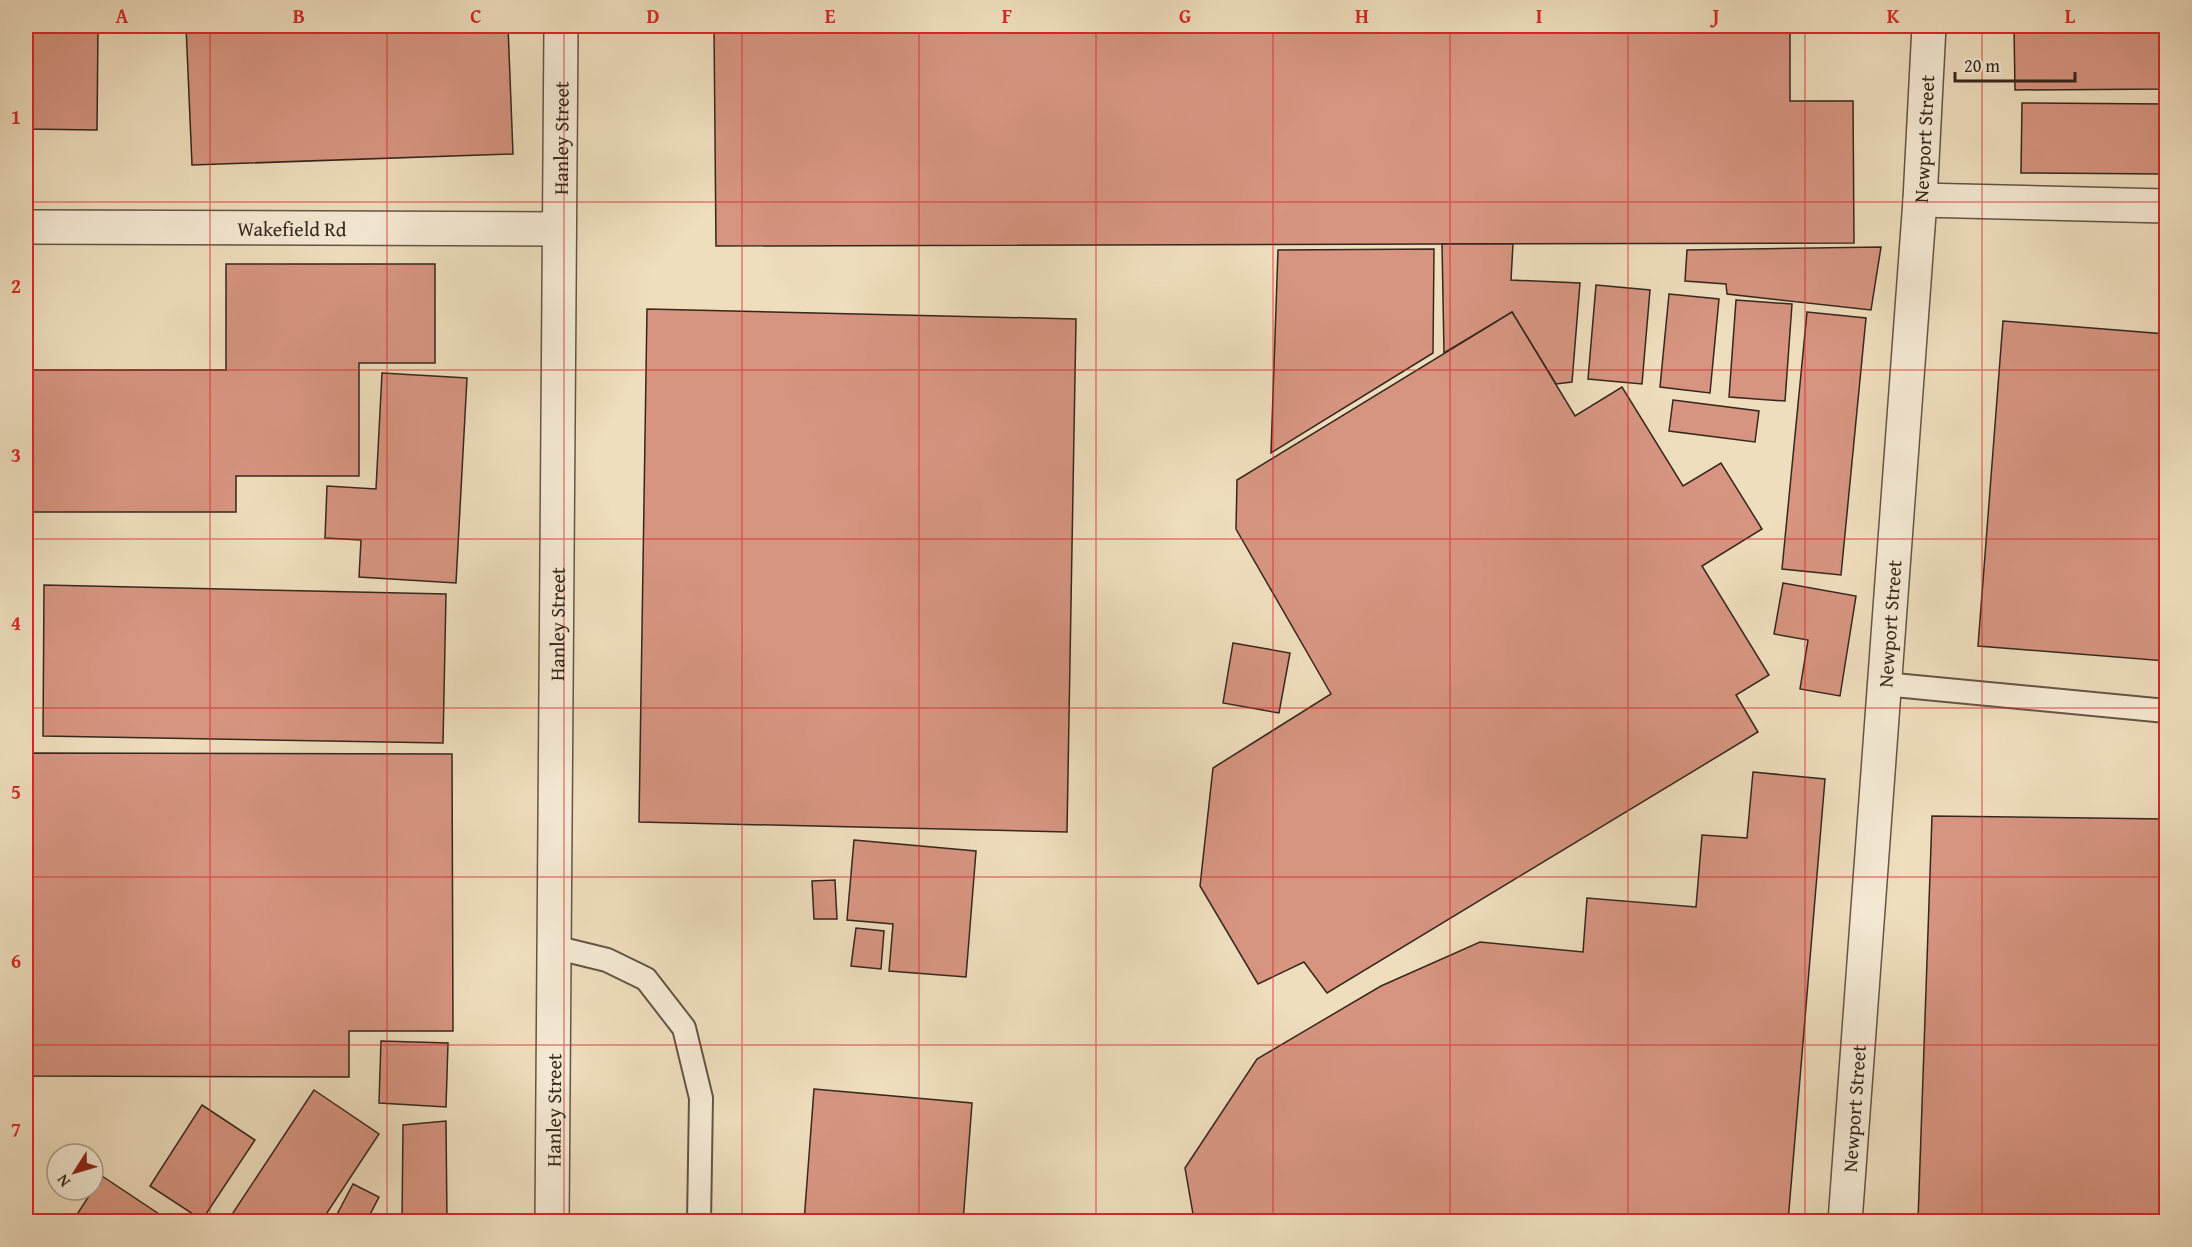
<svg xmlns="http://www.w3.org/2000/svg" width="2192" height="1247" font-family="'Gentium Book Plus',serif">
  <rect width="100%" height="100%" fill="#efdebe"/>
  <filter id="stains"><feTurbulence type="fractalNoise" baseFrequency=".00333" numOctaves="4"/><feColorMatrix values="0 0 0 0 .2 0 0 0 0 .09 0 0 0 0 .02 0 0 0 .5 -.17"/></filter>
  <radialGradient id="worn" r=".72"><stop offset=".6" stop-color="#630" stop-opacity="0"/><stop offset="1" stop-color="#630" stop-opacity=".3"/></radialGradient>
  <!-- building -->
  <g fill="#d79581" stroke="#35271c" stroke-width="1.5">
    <path d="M 26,26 L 98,26 L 97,130 L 26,129 Z"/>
    <path d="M 186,26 L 508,26 L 513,154 L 192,165 Z"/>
    <path d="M 714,26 L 1790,26 L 1790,101 L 1853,101 L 1854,243 L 716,246 Z"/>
    <path d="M 2014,26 L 2166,26 L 2166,89 L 2015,90 Z"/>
    <path d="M 2022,103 L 2166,104 L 2166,174 L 2021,173 Z"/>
    <path d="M 1442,244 L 1513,244 L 1511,280 L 1580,283 L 1572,382 L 1556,384 L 1512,312 L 1444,353 Z"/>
    <path d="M 1881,247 L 1871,310 L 1727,294 L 1726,284 L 1685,281 L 1687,250 Z"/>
    <path d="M 1434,249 L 1433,353 L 1271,453 L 1278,250 Z"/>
    <path d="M 226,264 L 435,264 L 435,363 L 359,363 L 359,476 L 236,476 L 236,512 L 30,512 L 29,474 L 26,474 L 26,370 L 226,370 Z"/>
    <path d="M 1596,285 L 1650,290 L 1642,384 L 1588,379 Z"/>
    <path d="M 1669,294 L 1719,299 L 1710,393 L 1660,387 Z"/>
    <path d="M 1736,300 L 1792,304 L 1785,401 L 1729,397 Z"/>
    <path d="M 647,309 L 1076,319 L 1067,832 L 639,822 Z"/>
    <path d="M 1512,312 L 1575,416 L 1622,387 L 1683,486 L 1721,463 L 1762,529 L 1702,566 L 1769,675 L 1736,695 L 1758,732 L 1327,993 L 1304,962 L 1258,984 L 1200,886 L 1213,768 L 1331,694 L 1236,529 L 1237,480 Z"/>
    <path d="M 1807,312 L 1866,318 L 1841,575 L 1782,569 Z"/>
    <path d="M 2003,321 L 2166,334 L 2166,661 L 1978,646 Z"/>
    <path d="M 382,373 L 467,378 L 456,583 L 359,577 L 361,540 L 325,538 L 327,486 L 376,489 Z"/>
    <path d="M 1673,400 L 1759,411 L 1755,442 L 1669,431 Z"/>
    <path d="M 1783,583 L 1856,596 L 1840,696 L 1800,689 L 1808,640 L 1774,634 Z"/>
    <path d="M 44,585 L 446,594 L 443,743 L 43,736 Z"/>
    <path d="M 1233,643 L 1290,653 L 1279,713 L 1223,703 Z"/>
    <path d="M 26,753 L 452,754 L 453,1031 L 349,1031 L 349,1077 L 26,1076 Z"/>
    <path d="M 1753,772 L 1825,779 L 1788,1222 L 1191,1222 L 1193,1214 L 1185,1168 L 1257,1059 L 1381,986 L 1480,942 L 1583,952 L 1587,898 L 1696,907 L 1702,835 L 1747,838 Z"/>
    <path d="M 1932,816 L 2166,819 L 2166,1220 L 1918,1221 Z"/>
    <path d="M 854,840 L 976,851 L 966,977 L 889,971 L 893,924 L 847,920 Z"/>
    <path d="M 835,880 L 837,919 L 814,919 L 812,881 Z"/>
    <path d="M 856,928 L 884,931 L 881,969 L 851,966 Z"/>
    <path d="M 381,1041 L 448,1043 L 446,1107 L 379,1103 Z"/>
    <path d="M 814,1089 L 972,1103 L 963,1222 L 804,1222 Z"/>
    <path d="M 314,1090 L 379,1134 L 321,1222 L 227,1222 Z"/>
    <path d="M 202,1105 L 255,1140 L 202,1220 L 150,1186 Z"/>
    <path d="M 446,1121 L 447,1222 L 402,1222 L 403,1125 Z"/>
    <path d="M 102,1176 L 171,1222 L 72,1222 Z"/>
    <path d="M 353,1184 L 379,1197 L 366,1222 L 333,1222 Z"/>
  </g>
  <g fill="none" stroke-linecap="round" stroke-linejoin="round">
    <!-- service casing -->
    <g stroke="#645544" stroke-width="26">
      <g id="service">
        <path d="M 1884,684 L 2166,711"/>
        <path d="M 554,947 L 607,960 L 646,979 L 684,1028 L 701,1098 L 699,1222"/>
      </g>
    </g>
    <!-- minor casing -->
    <g stroke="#645544" stroke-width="36">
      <g id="minor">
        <path d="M 1920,200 L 2166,206"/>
        <path id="s1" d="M 26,227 L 559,229"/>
        <path id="s2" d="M 552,1222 L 561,26"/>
        <path id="s3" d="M 1845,1222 L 1920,200 L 1929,26"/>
      </g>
    </g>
    <!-- service -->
    <use href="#service" stroke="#f5ead5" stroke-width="22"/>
    <!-- minor -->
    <use href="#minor" stroke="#f5ead5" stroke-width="33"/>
  </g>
  <!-- grid -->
  <path fill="none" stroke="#d62828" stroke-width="1.5" stroke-opacity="0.55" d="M 210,26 L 210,1222M 387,26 L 387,1222M 564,26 L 564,1222M 742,26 L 742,1222M 919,26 L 919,1222M 1096,26 L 1096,1222M 1273,26 L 1273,1222M 1450,26 L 1450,1222M 1628,26 L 1628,1222M 1805,26 L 1805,1222M 1982,26 L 1982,1222M 26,202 L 2166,202M 26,370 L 2166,370M 26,539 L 2166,539M 26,708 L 2166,708M 26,877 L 2166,877M 26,1045 L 2166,1045"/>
  <g text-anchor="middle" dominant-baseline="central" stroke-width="4.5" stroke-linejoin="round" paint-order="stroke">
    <!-- street labels -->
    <g font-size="20" fill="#35271c" stroke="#f5ead5">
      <text stroke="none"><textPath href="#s2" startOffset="1084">Hanley Street</textPath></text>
      <text stroke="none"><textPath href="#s3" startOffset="1086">Newport Street</textPath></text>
      <text stroke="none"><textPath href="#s1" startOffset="266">Wakefield Rd</textPath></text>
      <text stroke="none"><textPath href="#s2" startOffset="598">Hanley Street</textPath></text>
      <text stroke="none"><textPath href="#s3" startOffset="600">Newport Street</textPath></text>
      <text stroke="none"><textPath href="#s3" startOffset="114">Newport Street</textPath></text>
      <text stroke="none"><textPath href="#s2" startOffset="112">Hanley Street</textPath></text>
    </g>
  </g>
  <!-- margin -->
  <rect width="2192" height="1247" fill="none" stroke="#efdebe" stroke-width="66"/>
  <!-- north arrow -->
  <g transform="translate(75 1172) rotate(233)"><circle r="28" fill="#f5ead5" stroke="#a89c8b" stroke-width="1.5"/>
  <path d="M0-4.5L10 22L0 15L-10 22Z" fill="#8f2418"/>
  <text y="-9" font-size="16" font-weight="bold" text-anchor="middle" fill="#35271c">N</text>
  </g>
  <!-- scale -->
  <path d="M1955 72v9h120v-9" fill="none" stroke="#35271c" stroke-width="3"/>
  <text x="1964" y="72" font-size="18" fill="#35271c" stroke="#f5ead5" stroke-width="4.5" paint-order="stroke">20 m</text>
  <rect x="33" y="33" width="2126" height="1181" fill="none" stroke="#d62828" stroke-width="2"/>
  <g font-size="20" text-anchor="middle" font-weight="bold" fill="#d62828">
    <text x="122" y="23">A</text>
    <text x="299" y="23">B</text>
    <text x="476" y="23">C</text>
    <text x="653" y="23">D</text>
    <text x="830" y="23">E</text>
    <text x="1007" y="23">F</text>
    <text x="1185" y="23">G</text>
    <text x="1362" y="23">H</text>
    <text x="1539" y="23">I</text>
    <text x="1716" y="23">J</text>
    <text x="1893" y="23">K</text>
    <text x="2070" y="23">L</text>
    <text x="16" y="124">1</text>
    <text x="16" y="293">2</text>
    <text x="16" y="462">3</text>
    <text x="16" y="630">4</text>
    <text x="16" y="799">5</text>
    <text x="16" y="968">6</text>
    <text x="16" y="1136">7</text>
  </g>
  <rect width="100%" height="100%" filter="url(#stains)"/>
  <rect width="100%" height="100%" fill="url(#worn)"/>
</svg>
